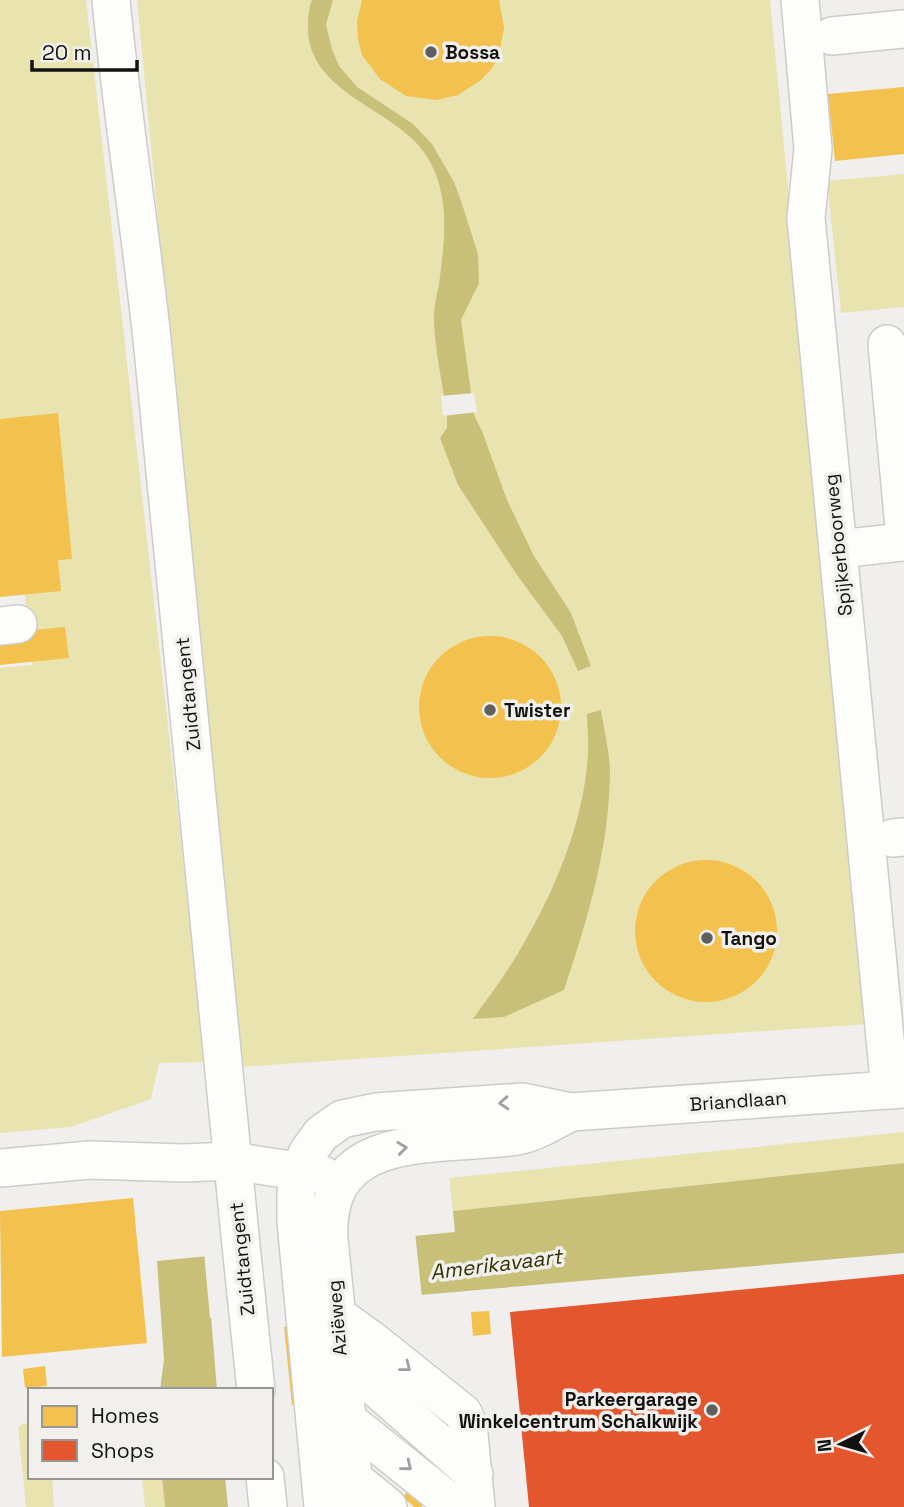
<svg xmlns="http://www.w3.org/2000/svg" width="904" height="1507" font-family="'Space Grotesk',sans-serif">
  <rect width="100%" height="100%" fill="#f0efed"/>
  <!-- green -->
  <g fill="#e9e3b0">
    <path d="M 0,0 L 86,0 L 206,1062 L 159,1063 L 151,1099 L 71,1127 L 0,1133 L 0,668 L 32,665 L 22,568 L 0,570 Z"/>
    <path d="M 137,0 L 770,0 L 868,1024 L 239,1067 Z"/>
    <path d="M 904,174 L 904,307 L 841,313 L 827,181 Z"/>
    <path d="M 904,1132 L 904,1163 L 453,1211 L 449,1178 Z"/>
    <path d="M 30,1423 L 30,1477 L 52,1477 L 54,1507 L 26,1507 L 18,1428 L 22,1424 Z"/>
    <path d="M 142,1477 L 162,1477 L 165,1507 L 145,1507 Z"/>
  </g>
  <!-- water -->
  <g fill="#c8c079">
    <path d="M 312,0 L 333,0 L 326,25 L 332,49 L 339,66 L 357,87 L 413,124 L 432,144 L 454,182 L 461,201 L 478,254 L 479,283 L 461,320 L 474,415 L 482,431 L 507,500 L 534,556 L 571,613 L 591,666 L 578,671 L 562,636 L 517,575 L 458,485 L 440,438 L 447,428 L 447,416 C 443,385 435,352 434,321 C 433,309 437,296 439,284 C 445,240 451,194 426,155 C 396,109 312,95 308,32 C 308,21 308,9 312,0 Z"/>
    <path d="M 601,710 C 604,729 609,750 610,769 C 610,846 588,918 564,990 L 504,1017 L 473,1019 C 489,996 507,973 521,948 C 555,891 585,819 588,752 C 589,740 587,727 587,714 Z"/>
    <path d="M 904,1163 L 904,1253 L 420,1295 L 211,1316 L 217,1390 L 160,1390 L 164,1359 L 157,1261 L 455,1232 L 453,1211 Z"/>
    <path d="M 162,1477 L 225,1477 L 228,1507 L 165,1507 Z"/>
  </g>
  <!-- pier -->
  <g fill="#f0efed">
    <path d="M 474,393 L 477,412 L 443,416 L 441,396 Z"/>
    <path d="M 415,1232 L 422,1298 L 210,1318 L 204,1252 Z"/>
  </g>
  <!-- homes -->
  <g fill="#f2c14e">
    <path d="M 362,0 L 499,0 L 504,28 L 499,54 L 492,68 L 481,80 L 458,95 L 437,100 L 406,96 L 380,79 L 362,55 L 358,39 L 357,22 Z"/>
    <path d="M 904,87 L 904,154 L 835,161 L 828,94 Z"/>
    <path d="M 58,413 L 72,559 L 58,560 L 61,591 L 0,597 L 0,419 Z"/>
    <path d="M 65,627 L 69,658 L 0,665 L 0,633 Z"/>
    <circle cx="490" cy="707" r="71"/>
    <circle cx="706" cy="931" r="71"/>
    <path d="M 133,1198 L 147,1343 L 2,1357 L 0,1211 Z"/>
    <path d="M 489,1311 L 491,1334 L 473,1336 L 471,1312 Z"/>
    <path d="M 293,1326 L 300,1404 L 292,1405 L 284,1327 Z"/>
    <path d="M 45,1366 L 47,1386 L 25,1388 L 23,1369 Z"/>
    <path d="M 408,1490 L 424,1504 L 421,1507 L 414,1507 L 403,1497 Z"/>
  </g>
  <!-- shops -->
  <path fill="#e4572e" d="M 904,1274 L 904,1507 L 529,1507 L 510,1312 Z"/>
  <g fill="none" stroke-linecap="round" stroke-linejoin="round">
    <!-- minor casing -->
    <g stroke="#ccccca" stroke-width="40">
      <g id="minor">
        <path d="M 111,0 C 122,116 141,232 153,349 C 190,695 219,1043 256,1390"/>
        <path d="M 800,0 L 813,149 L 806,218 L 890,1090"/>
        <path d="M 832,36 L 904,29"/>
        <path d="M 887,344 L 904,527"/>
        <path d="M 838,549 L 904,542"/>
        <path d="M 0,626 L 18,624"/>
        <path d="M 893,838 L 904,837"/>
        <path d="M 0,1168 L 90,1160 L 183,1163 L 232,1161 L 323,1175"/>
        <path d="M 323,1305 L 373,1341 L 463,1413 L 468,1424 L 476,1507"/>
        <path d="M 329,1350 L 367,1380 L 474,1474"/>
        <path d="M 335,1410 L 456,1507"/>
        <path d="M 343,1470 L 388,1507"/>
        <path d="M 265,1477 L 268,1507"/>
        <path d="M 323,1507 L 296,1222 L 296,1193 L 300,1171 L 308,1152 L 321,1134 L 342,1119 L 376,1112 L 523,1102 L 571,1112 L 904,1089"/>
        <path d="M 356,1507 L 329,1239 C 323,1126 441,1148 517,1136 C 535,1133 555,1120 571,1112"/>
      </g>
    </g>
    <!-- minor -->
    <use href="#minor" stroke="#fdfdfc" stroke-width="37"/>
  </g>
  <!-- one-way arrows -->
  <defs><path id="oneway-chevron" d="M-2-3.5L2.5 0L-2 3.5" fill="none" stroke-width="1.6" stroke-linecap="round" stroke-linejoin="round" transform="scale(1.75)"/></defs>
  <g stroke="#9f9f9e">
    <use href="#oneway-chevron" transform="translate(504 1103) rotate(176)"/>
    <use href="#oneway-chevron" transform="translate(402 1148) rotate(-7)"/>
    <use href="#oneway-chevron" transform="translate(406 1367) rotate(38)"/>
    <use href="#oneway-chevron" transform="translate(407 1466) rotate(39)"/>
  </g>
  <!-- markers -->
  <g fill="#605f5e" stroke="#f1f0ec" stroke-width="2.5">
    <circle cx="431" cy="52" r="7"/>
    <circle cx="490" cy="710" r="7"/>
    <circle cx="707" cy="938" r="7"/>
    <circle cx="712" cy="1410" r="7"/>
  </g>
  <g text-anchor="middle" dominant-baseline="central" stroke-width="7" stroke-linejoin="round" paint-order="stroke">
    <!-- poi labels -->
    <g font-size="19" font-weight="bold" fill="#131211" stroke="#f1f0ec" text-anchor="start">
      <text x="445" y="52">Bossa</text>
      <text x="504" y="710">Twister</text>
      <text x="721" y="938">Tango</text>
      <text x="698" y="1399" text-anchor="end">Parkeergarage<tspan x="698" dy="22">Winkelcentrum Schalkwijk</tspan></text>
    </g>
    <!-- street labels -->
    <g font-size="19" fill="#131211" stroke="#f1f0ec">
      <text transform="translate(838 545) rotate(-96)">Spijkerboorweg</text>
      <text transform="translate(188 694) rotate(-96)">Zuidtangent</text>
      <text transform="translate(738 1101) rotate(-4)">Briandlaan</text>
      <text transform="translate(242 1259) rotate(-96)">Zuidtangent</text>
      <text transform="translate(337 1318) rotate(-95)">Aziëweg</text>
    </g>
    <!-- water labels -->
    <g font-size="21" font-style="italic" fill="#363104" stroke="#f1f0ec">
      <text transform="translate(496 1264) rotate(-7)">Amerikavaart</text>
    </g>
  </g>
  <!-- legend -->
  <rect x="28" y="1388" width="245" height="91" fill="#f1f0ec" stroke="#989794" stroke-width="2"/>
  <rect x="42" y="1406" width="35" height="21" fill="#f2c14e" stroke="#989794" stroke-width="2"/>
  <text x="91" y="1423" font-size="21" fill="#131211">Homes</text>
  <rect x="42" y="1440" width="35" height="21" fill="#e4572e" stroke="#989794" stroke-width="2"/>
  <text x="91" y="1458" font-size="21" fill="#131211">Shops</text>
  <!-- north arrow -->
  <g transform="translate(841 1444) rotate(265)" stroke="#f1f0ec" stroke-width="5" paint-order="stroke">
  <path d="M0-5L12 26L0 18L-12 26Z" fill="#131211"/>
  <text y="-10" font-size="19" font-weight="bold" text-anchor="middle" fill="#131211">N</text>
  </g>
  <!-- scale -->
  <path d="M32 60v10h105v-10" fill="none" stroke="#131211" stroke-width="3.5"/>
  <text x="42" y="60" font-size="21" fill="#131211" stroke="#f1f0ec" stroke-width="5" paint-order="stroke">20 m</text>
</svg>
